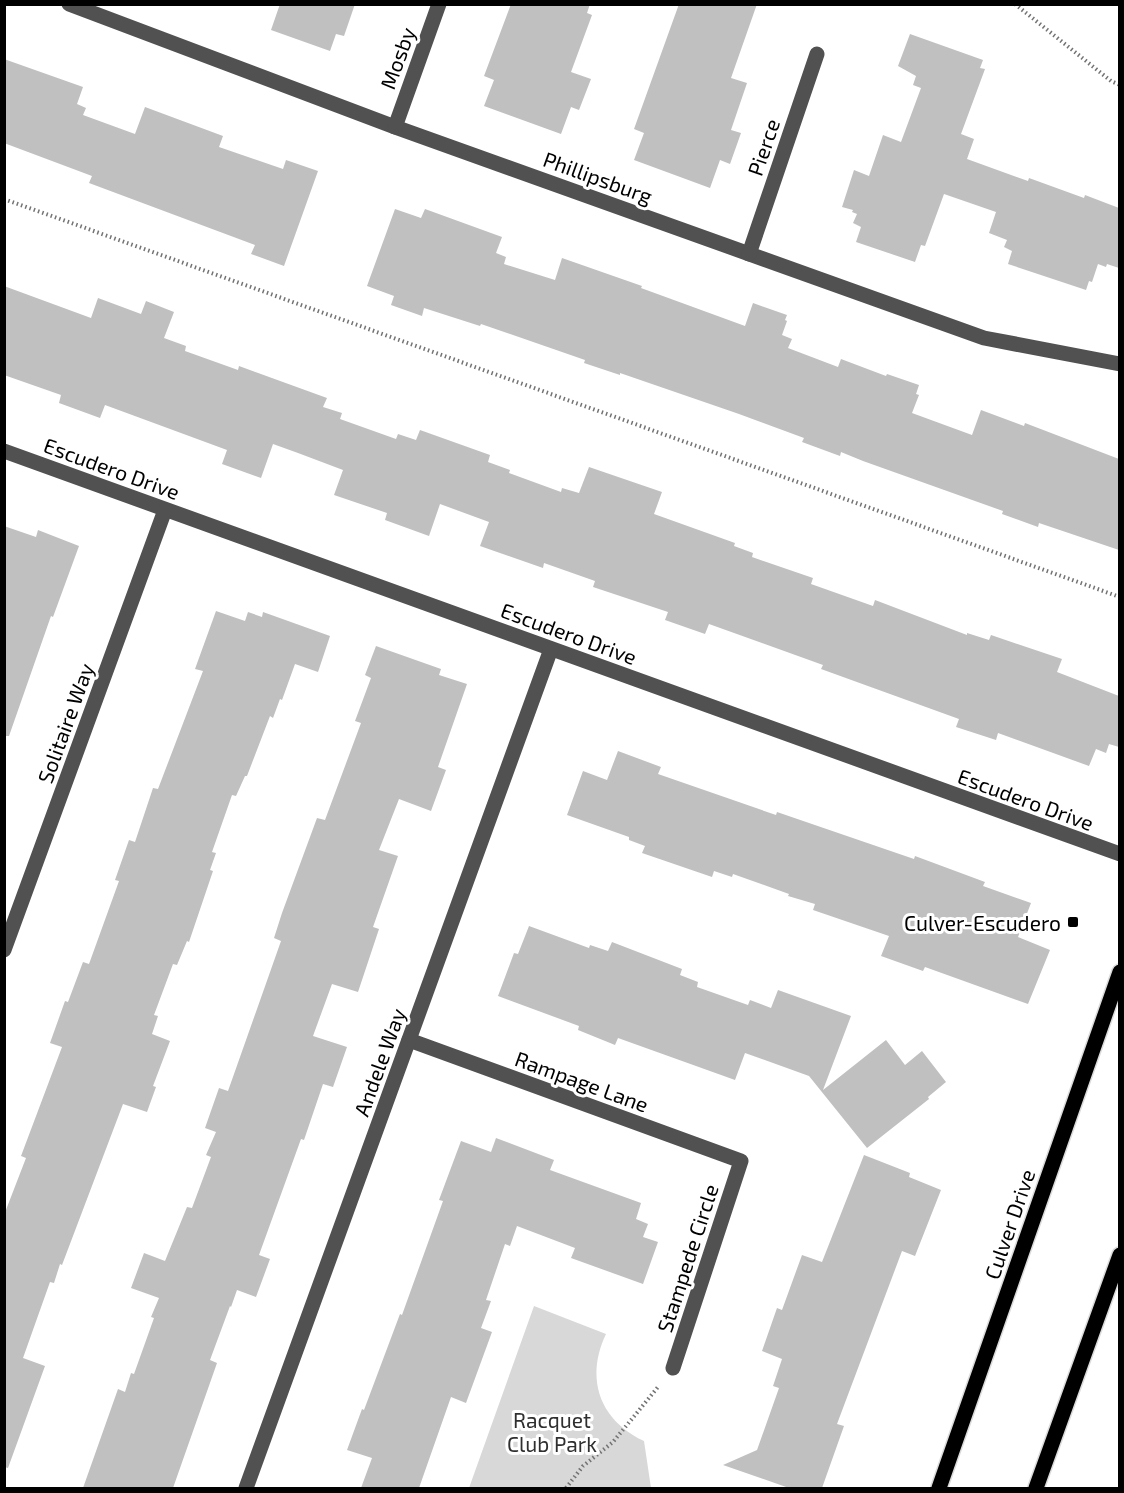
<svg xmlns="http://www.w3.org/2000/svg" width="1124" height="1493" font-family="'Exo 2',sans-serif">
  <rect width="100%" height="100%" fill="#fff"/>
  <!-- green -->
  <path fill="#d8d8d8" d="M 534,1306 L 606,1334 C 585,1378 599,1420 644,1441 L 651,1488 L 469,1488 Z"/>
  <!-- building -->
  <g fill="#c0c0c0">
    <path d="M 280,4 L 355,4 L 344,36 L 336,34 L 330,51 L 271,30 Z"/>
    <path d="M 511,4 L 590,4 L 587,13 L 592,15 L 571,72 L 591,79 L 579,110 L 571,107 L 561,134 L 484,106 L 494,80 L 484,76 Z"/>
    <path d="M 679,4 L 757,4 L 731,78 L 747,83 L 731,130 L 741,133 L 730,164 L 720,160 L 710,188 L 634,160 L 644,133 L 634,129 Z"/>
    <path d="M 910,34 L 983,60 L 980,68 L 985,69 L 961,134 L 974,139 L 967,159 L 1028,181 L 1029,178 L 1084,198 L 1085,195 L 1119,208 L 1119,268 L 1107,264 L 1106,267 L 1098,264 L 1092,282 L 1089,281 L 1086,290 L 1008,264 L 1012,251 L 1004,247 L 1007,240 L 989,233 L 996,212 L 944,194 L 925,246 L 921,245 L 915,262 L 856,242 L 861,227 L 853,223 L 857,214 L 852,212 L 853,210 L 842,207 L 854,170 L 869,176 L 883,135 L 901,142 L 921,88 L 913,85 L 916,76 L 898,66 Z"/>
    <path d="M 4,59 L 83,87 L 77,104 L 86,108 L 83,115 L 135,134 L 145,107 L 223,136 L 219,147 L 283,169 L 286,160 L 318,171 L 284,266 L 251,254 L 255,245 L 89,183 L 92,176 L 4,143 Z"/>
    <path d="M 395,209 L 421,218 L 425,209 L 502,237 L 496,253 L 506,257 L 504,264 L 555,280 L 562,258 L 642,286 L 641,288 L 745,326 L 753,303 L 787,315 L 785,320 L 787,321 L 782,335 L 792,339 L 788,348 L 838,367 L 841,359 L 886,376 L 887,374 L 919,385 L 916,394 L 919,395 L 912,413 L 972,435 L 981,410 L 1024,426 L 1025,423 L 1119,459 L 1119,550 L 1039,523 L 1038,527 L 1002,514 L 1003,511 L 863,461 L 841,452 L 840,456 L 802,442 L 804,438 L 739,414 L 620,373 L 620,375 L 584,363 L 585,360 L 481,324 L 480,326 L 424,308 L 422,316 L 391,305 L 394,296 L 367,286 Z"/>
    <path d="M 4,286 L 91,318 L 98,298 L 141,314 L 146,301 L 174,312 L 164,338 L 186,346 L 185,351 L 238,370 L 239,366 L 327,398 L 323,407 L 342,413 L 340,419 L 396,439 L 398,434 L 416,440 L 420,430 L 490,455 L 488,462 L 510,470 L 509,473 L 561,492 L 562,488 L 579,493 L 589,467 L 662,492 L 654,514 L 735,543 L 734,546 L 753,553 L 752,557 L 813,578 L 811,584 L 873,606 L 875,600 L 967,635 L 967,633 L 989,640 L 991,635 L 1062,659 L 1057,672 L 1119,696 L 1119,747 L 1109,744 L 1106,753 L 1096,749 L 1089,766 L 998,733 L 996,740 L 956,727 L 959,719 L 821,669 L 823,665 L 709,624 L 705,634 L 665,620 L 668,612 L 593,587 L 595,581 L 544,563 L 543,568 L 480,546 L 489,522 L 440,504 L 429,536 L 385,520 L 387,513 L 334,495 L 343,470 L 298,453 L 273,444 L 261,478 L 222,464 L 227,450 L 105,405 L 100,418 L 59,403 L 61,395 L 4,375 Z"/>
    <path d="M 4,526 L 36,537 L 38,530 L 79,546 L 53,617 L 51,616 L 9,736 L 4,736 Z"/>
    <path d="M 216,611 L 245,621 L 248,612 L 262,617 L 263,612 L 330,636 L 318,672 L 295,664 L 282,700 L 280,699 L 273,718 L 270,716 L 247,776 L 245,776 L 236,796 L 232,795 L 212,852 L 216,853 L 210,870 L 213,871 L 189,942 L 187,941 L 177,965 L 173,964 L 154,1015 L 158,1016 L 152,1034 L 170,1041 L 153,1086 L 156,1087 L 147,1112 L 123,1104 L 62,1265 L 60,1264 L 54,1283 L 50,1282 L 23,1358 L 45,1366 L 8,1468 L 4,1467 L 4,1215 L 26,1158 L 21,1156 L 62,1047 L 50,1043 L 65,1001 L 68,1002 L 83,962 L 89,964 L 119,881 L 115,880 L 129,840 L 135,842 L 153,788 L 158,789 L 203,671 L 195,669 Z"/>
    <path d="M 376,646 L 441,669 L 439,675 L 467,684 L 438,767 L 446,770 L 431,811 L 399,799 L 379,850 L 398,856 L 373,927 L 379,929 L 358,992 L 332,984 L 313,1036 L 347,1047 L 333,1087 L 323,1084 L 304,1140 L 301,1139 L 259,1255 L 270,1259 L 256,1297 L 237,1290 L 231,1307 L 230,1306 L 210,1360 L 217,1363 L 173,1488 L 83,1488 L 118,1389 L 125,1392 L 131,1373 L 134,1374 L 154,1318 L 151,1317 L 159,1298 L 131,1288 L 144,1253 L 165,1261 L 187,1207 L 192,1208 L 211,1157 L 206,1155 L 216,1132 L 205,1128 L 219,1088 L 228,1091 L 281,941 L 274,938 L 282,913 L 317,818 L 325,820 L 361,723 L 355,721 L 371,678 L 365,675 Z"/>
    <path d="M 618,751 L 661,767 L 658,774 L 776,815 L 777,812 L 914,859 L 915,856 L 985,882 L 983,886 L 1031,903 L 1018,937 L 1050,950 L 1028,1004 L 925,967 L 923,971 L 881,956 L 889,936 L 813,910 L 815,904 L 788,896 L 789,894 L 733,874 L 732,877 L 714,871 L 712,877 L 642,853 L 645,846 L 629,840 L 629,837 L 567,815 L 583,771 L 607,780 Z"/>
    <path d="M 529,926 L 589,948 L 590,945 L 608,951 L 612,942 L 682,969 L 680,975 L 698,982 L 697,987 L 748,1005 L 750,1000 L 771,1008 L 778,990 L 851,1016 L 823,1090 L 886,1040 L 905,1065 L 922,1051 L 946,1082 L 928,1097 L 929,1099 L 867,1148 L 809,1076 L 745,1053 L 735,1080 L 618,1038 L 615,1045 L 578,1030 L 579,1026 L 498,996 L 514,953 L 518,954 Z"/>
    <path d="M 496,1138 L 554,1160 L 550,1170 L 641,1203 L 636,1219 L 648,1224 L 643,1237 L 658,1242 L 643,1284 L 571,1258 L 575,1248 L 517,1226 L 510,1246 L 505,1244 L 486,1300 L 491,1301 L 481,1328 L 492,1332 L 466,1403 L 451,1397 L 419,1488 L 361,1488 L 372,1458 L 347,1450 L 362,1409 L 364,1410 L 400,1314 L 402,1315 L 443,1201 L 439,1200 L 461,1141 L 491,1152 Z"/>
    <path d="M 864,1155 L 910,1173 L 909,1177 L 941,1190 L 915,1256 L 902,1251 L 837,1424 L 844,1426 L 822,1488 L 789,1488 L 723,1465 L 757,1450 L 779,1388 L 773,1386 L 782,1359 L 762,1351 L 777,1308 L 782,1310 L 802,1255 L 822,1262 Z"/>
  </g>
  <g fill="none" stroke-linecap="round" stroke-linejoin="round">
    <!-- major casing -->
    <g stroke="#dbdbdb" stroke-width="18">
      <g id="major">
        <path d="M 939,1488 L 1120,972"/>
        <path d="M 1036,1488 L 1120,1255"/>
      </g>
    </g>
    <!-- path -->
    <g stroke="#737373" stroke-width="4" stroke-dasharray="1.5 3" stroke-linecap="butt">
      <path d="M 1015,4 L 1111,81 L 1120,85"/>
      <path d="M 4,199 L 1120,597"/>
      <path d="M 566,1488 L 583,1466 L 613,1442 L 658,1387"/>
    </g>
    <!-- minor -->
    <g stroke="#515151" stroke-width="15">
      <path d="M 69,4 L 395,127 L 984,338 L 1120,364"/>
      <path d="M 395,127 L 439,4"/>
      <path d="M 749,254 L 817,54"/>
      <path d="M 4,451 L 1120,854"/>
      <path d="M 4,950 L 165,510"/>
      <path d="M 409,1040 L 741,1161 L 673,1368"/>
      <path d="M 246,1488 L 551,649"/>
    </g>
    <!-- major -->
    <use href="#major" stroke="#000" stroke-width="15"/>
  </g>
  <!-- markers -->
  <rect fill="#000" stroke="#fff" stroke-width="2" x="1067" y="916" width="12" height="12" rx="3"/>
  <g text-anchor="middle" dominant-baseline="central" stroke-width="6" stroke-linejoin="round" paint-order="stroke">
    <!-- street labels -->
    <g font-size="21" fill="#000" stroke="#fff">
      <text transform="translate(397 58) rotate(-70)">Mosby</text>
      <text transform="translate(763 147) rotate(-71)">Pierce</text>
      <text transform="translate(598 177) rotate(20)">Phillipsburg</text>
      <text transform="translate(112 468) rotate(20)">Escudero Drive</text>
      <text transform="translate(569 633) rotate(20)">Escudero Drive</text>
      <text transform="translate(65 723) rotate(-70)">Solitaire Way</text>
      <text transform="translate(1026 799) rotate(20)">Escudero Drive</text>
      <text transform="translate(379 1062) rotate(-70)">Andele Way</text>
      <text transform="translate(582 1081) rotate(20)">Rampage Lane</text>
      <text transform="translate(1009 1224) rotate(-71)">Culver Drive</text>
      <text transform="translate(687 1258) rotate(-72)">Stampede Circle</text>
    </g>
    <!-- poi labels -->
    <g font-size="21" fill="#000" stroke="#fff" text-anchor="end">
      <text x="1061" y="922">Culver-Escudero</text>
    </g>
    <!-- park labels -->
    <g font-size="21" fill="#2f2f2f" stroke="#fff">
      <text x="552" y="1419">Racquet<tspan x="552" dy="24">Club Park</tspan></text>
    </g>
  </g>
  <!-- border -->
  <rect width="1124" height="1493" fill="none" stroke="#000000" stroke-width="12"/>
</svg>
